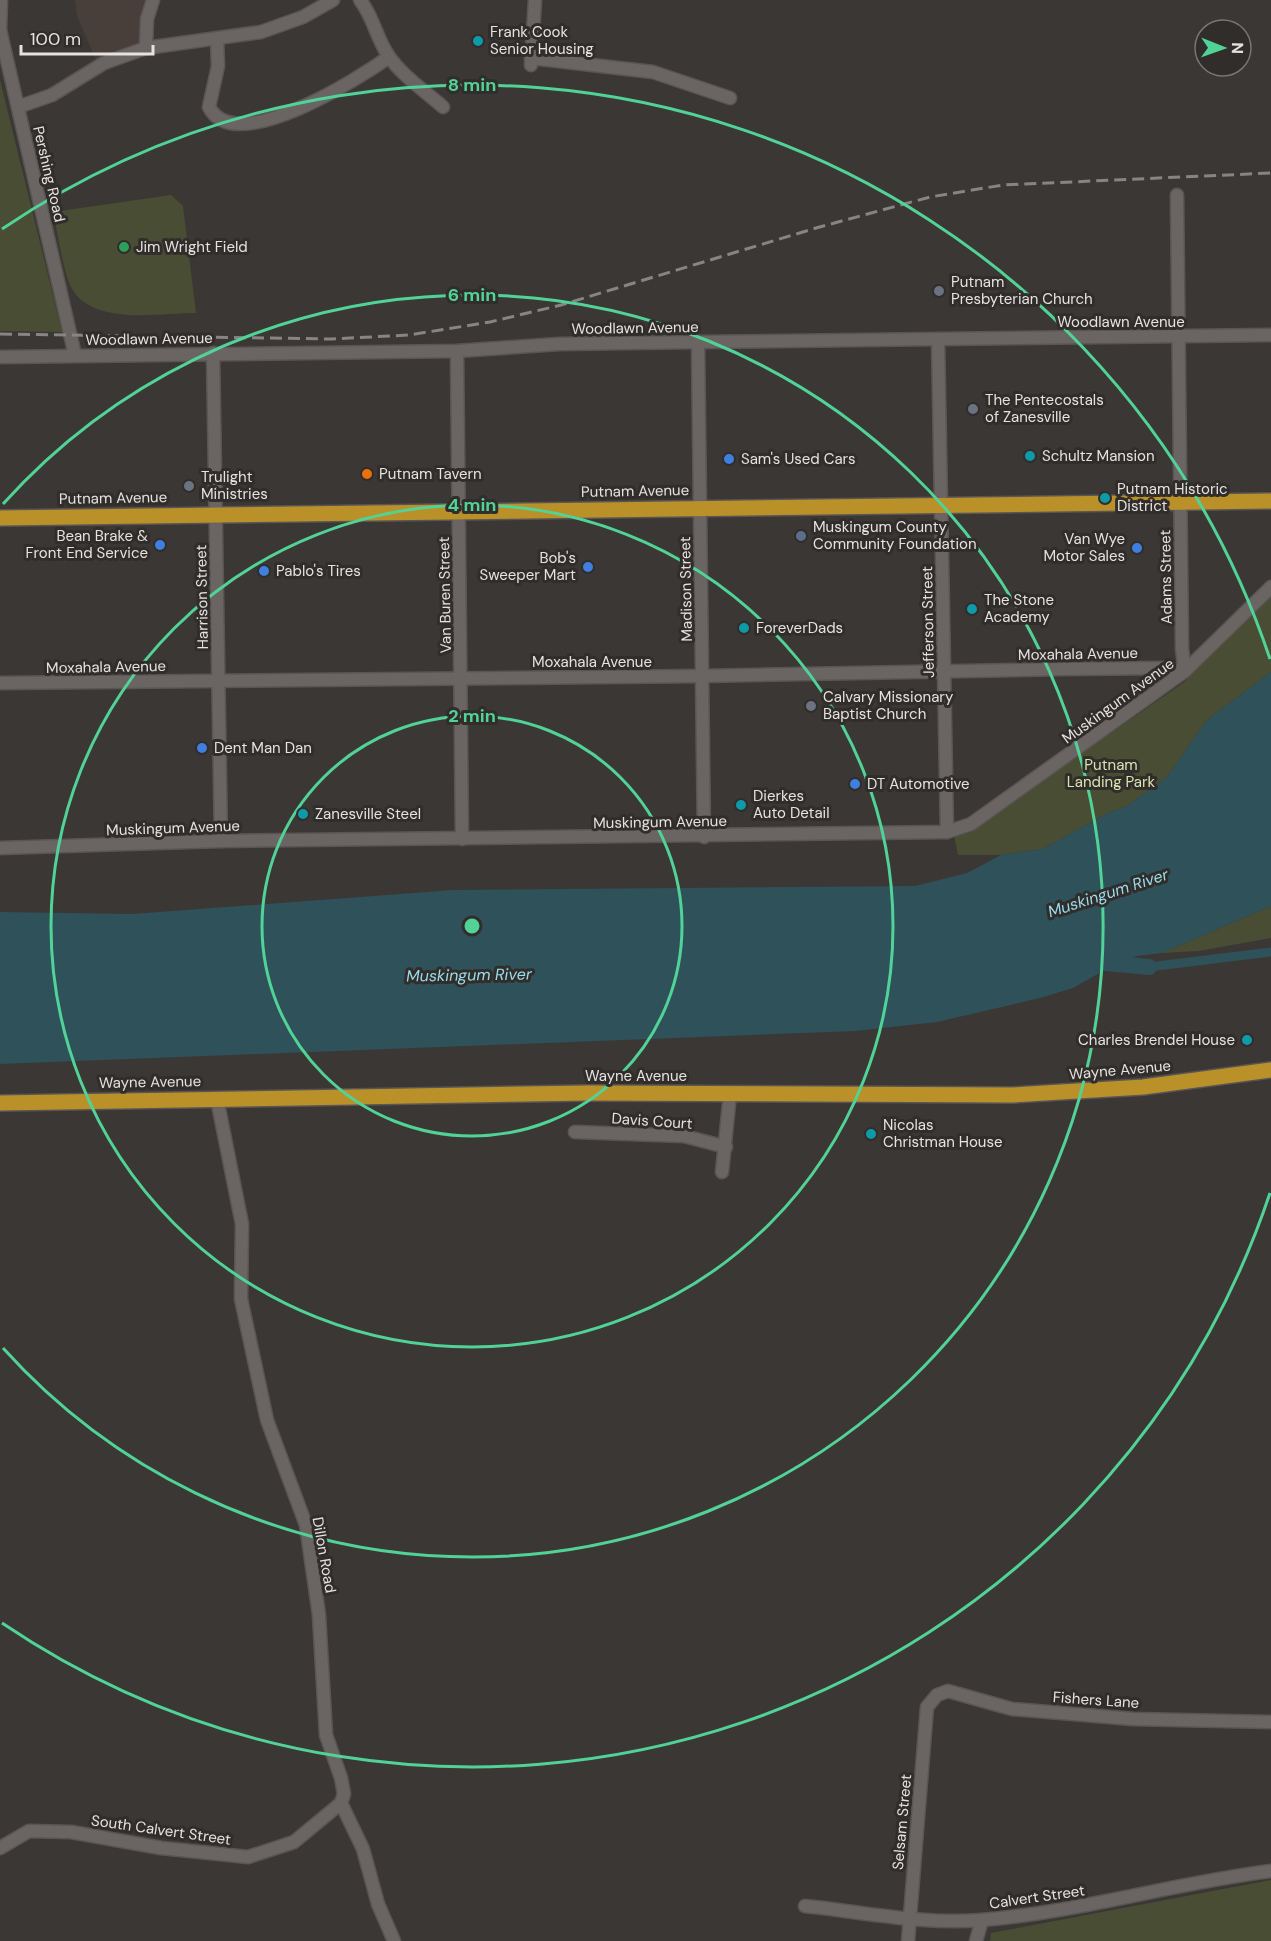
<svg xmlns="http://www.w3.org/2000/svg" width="1271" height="1941" font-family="'DM Sans',sans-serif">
  <rect width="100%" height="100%" fill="#3b3735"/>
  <!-- built -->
  <path fill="#493f3a" d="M 75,0 L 149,0 L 140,43 L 96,60 L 77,16 Z"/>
  <!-- green -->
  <g fill="#484d34">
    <path d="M 0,80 L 62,332 L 0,331 Z"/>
    <path d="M 171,195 L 183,206 L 196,313 C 157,313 84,328 68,280 C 61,258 58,235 53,212 Z"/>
    <path d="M 1271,596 L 1271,672 L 1207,720 L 1167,777 L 1127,806 L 1108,813 L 1043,849 L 1001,855 L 958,855 L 954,835 L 980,824 L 1183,683 Z"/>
    <path d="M 1271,906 L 1271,938 L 1199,951 L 1162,953 Z"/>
    <path d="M 1271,1880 L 1271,1941 L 990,1941 L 991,1933 Z"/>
  </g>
  <!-- water -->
  <path fill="#2f515a" d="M 1271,672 L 1271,906 L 1162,953 L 1137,956 L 1103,971 L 1073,988 L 1040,998 L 937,1022 L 855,1031 L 0,1064 L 0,912 L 132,914 L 453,890 L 915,886 L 967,873 L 1001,855 L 1043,849 L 1108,813 L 1127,806 L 1167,777 L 1207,720 Z"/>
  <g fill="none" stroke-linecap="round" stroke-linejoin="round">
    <!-- canal -->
    <path stroke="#2f515a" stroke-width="9" d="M 1149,967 L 1271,952"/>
    <!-- river -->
    <path stroke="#2f515a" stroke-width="16" d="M 1096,962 L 1149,967"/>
    <!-- minor casing -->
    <g stroke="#595554" stroke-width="15">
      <g id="minor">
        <path d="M 1,0 L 0,30 L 75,355"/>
        <path d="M 360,0 C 373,16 376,37 388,55 C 401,75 425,91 443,107"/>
        <path d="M 217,39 L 218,66 L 209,107 C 235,158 359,78 389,57"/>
        <path d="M 146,48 L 147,19 L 153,0"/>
        <path d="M 531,58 L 653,72 L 730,98"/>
        <path d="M 531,65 L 535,0"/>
        <path d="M 18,107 L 52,95 L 104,63 L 146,48 L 261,32 L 303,17 L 333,0"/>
        <path d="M 1177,195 L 1182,649 L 1185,671"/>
        <path d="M 938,339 L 947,832"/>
        <path d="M 698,342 L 704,837"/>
        <path d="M 457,351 L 462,839"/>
        <path d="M 213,353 L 221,841"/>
        <path d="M 0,357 L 457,351 L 559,344 L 698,342 L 1271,335"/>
        <path d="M 0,683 L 702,676 L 1064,669 L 1164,668 L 1185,671"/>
        <path d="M 0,848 L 221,841 L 947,832 L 971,824 L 1185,671 L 1271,587"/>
        <path d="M 217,1099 L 242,1224 L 241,1299 L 267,1420 L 306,1525 L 319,1615 L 326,1735 L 341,1778 L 344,1794 L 341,1803 L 363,1849 L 378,1904 L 394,1941"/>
        <path d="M 575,1132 L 684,1136 L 726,1147"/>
        <path d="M 722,1172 L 730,1094"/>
        <path d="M 0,1848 L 29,1831 L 71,1832 L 161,1848 L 248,1857 L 294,1842 L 341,1803"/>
        <path d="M 805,1906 C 863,1912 924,1925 982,1920 C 1080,1912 1174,1883 1271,1871"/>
        <path d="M 908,1941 L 927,1707 L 937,1695 L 948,1691 L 1012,1709 L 1133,1719 L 1271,1722"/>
        <path d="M 976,1941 L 982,1920"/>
      </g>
    </g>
    <!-- major casing -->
    <g stroke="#595554" stroke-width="18">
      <g id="major">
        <path d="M 0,518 L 1271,501"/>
        <path d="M 0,1103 L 588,1093 L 1013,1095 L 1143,1087 L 1271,1070"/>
      </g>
    </g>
    <!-- minor -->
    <use href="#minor" stroke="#6a6563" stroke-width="12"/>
    <!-- major -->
    <use href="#major" stroke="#ba9129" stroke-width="15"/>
    <!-- rail -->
    <path stroke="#888483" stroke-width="3" stroke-dasharray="12 6" stroke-linecap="butt" d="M 0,334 L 331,339 L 409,335 L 490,322 L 561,305 L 816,228 L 930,197 L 1003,185 L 1271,173"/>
  </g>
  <!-- distance rings -->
  <g fill="none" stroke="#51d398" stroke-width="3">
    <circle cx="472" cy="926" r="210"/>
    <circle cx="472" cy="926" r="421"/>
    <path d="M3 504A631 631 0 1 1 3 1348"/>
    <path d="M1270 1193A841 841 0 0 1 2 1623M2 229A841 841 0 0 1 1270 659"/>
  </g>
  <!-- markers -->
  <g fill="#0f9aa8" stroke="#312d2b" stroke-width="2">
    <circle cx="478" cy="41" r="6"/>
    <circle cx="1030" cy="456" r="6"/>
    <circle cx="1105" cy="498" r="6"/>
    <circle cx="972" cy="609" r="6"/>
    <circle cx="744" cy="628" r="6"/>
    <circle cx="741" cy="805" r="6"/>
    <circle cx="303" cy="814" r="6"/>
    <circle cx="1247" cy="1040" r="6"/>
    <circle cx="871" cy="1134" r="6"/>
  </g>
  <circle fill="#2e9e5b" stroke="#312d2b" stroke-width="2" cx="124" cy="247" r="6"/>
  <g fill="#6b7280" stroke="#312d2b" stroke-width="2">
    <circle cx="939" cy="291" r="6"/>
    <circle cx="973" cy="409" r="6"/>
    <circle cx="189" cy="486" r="6"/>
    <circle cx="811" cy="706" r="6"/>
  </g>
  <g fill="#3f7fe0" stroke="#312d2b" stroke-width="2">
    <circle cx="729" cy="459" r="6"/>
    <circle cx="160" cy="545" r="6"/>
    <circle cx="1137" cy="548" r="6"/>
    <circle cx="588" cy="567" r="6"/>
    <circle cx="264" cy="571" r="6"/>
    <circle cx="202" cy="748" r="6"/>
    <circle cx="855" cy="784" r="6"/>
  </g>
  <circle fill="#e8710a" stroke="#312d2b" stroke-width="2" cx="367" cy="474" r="6"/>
  <circle fill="#5c6f8a" stroke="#312d2b" stroke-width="2" cx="801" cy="536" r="6"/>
  <g text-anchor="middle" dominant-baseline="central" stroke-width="6" stroke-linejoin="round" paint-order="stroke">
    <!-- poi labels -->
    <g font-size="15" fill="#e5e2e1" stroke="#312d2b" text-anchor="start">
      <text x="490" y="32">Frank Cook<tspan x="490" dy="17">Senior Housing</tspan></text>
      <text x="136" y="247">Jim Wright Field</text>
      <text x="951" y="282">Putnam<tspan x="951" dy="17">Presbyterian Church</tspan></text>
      <text x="985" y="400">The Pentecostals<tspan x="985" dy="17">of Zanesville</tspan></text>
      <text x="1042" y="456">Schultz Mansion</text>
      <text x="741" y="459">Sam's Used Cars</text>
      <text x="379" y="474">Putnam Tavern</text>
      <text x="201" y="477">Trulight<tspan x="201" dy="17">Ministries</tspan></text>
      <text x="1117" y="489">Putnam Historic<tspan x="1117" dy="17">District</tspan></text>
      <text x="813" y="527">Muskingum County<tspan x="813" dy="17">Community Foundation</tspan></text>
      <text x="148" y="536" text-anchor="end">Bean Brake &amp;<tspan x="148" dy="17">Front End Service</tspan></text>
      <text x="1125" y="539" text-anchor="end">Van Wye<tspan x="1125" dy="17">Motor Sales</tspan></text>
      <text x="576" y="558" text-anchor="end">Bob's<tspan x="576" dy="17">Sweeper Mart</tspan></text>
      <text x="276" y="571">Pablo's Tires</text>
      <text x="984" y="600">The Stone<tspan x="984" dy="17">Academy</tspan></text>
      <text x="756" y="628">ForeverDads</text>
      <text x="823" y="697">Calvary Missionary<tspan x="823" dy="17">Baptist Church</tspan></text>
      <text x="214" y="748">Dent Man Dan</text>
      <text x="867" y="784">DT Automotive</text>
      <text x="753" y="796">Dierkes<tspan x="753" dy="17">Auto Detail</tspan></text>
      <text x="315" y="814">Zanesville Steel</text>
      <text x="1235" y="1040" text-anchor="end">Charles Brendel House</text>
      <text x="883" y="1125">Nicolas<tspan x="883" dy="17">Christman House</tspan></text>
    </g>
    <!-- street labels -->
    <g font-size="15" fill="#e5e2e1" stroke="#312d2b">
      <text transform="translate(49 174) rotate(77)">Pershing Road</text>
      <text x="1121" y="322">Woodlawn Avenue</text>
      <text transform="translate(635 328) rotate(-1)">Woodlawn Avenue</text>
      <text transform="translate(149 339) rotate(-1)">Woodlawn Avenue</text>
      <text transform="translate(635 491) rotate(-1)">Putnam Avenue</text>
      <text transform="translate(113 498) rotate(-1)">Putnam Avenue</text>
      <text transform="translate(1166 577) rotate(-91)">Adams Street</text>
      <text transform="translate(686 589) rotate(-91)">Madison Street</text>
      <text transform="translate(445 595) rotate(-91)">Van Buren Street</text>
      <text transform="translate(202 597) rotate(-91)">Harrison Street</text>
      <text transform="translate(928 622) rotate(-91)">Jefferson Street</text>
      <text transform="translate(1078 654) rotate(-1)">Moxahala Avenue</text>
      <text x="592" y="662">Moxahala Avenue</text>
      <text transform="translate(106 667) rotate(-1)">Moxahala Avenue</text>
      <text transform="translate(1118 701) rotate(-36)">Muskingum Avenue</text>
      <text transform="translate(660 822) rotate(-1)">Muskingum Avenue</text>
      <text transform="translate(173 828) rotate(-2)">Muskingum Avenue</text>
      <text transform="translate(1120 1070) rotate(-5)">Wayne Avenue</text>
      <text x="636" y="1076">Wayne Avenue</text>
      <text transform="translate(150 1082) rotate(-1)">Wayne Avenue</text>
      <text transform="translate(652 1121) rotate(4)">Davis Court</text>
      <text transform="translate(324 1555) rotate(80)">Dillon Road</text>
      <text transform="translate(1096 1700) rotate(4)">Fishers Lane</text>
      <text transform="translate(902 1822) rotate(-85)">Selsam Street</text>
      <text transform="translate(161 1830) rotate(8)">South Calvert Street</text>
      <text transform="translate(1037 1897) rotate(-8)">Calvert Street</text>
    </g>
    <!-- park labels -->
    <g font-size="15" fill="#d9e5ae" stroke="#312d2b">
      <text x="1111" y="765">Putnam<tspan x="1111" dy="17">Landing Park</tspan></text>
    </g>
    <!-- water labels -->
    <g font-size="16" font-style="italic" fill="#98ddee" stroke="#312d2b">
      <text transform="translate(1108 893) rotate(-18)">Muskingum River</text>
      <text transform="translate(469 975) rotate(-1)">Muskingum River</text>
    </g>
  </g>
  <circle cx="472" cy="926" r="9" fill="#51d398" stroke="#312d2b" stroke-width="3"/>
  <g font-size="18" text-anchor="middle" font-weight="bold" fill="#51d398" stroke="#312d2b" stroke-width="6" stroke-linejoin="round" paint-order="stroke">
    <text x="472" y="91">8 min</text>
    <text x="472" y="301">6 min</text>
    <text x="472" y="511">4 min</text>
    <text x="472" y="722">2 min</text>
  </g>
  <!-- north arrow -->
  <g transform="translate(1223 48) rotate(91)"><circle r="28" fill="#312d2b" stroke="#797574" stroke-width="1.5"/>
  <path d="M0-4.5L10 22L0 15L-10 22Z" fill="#51d398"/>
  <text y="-9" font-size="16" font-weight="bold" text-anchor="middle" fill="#e5e2e1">N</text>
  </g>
  <!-- scale -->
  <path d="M21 45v9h132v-9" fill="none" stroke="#e5e2e1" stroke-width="3"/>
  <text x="30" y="45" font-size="18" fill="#e5e2e1" stroke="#312d2b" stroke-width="4.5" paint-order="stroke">100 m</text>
</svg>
